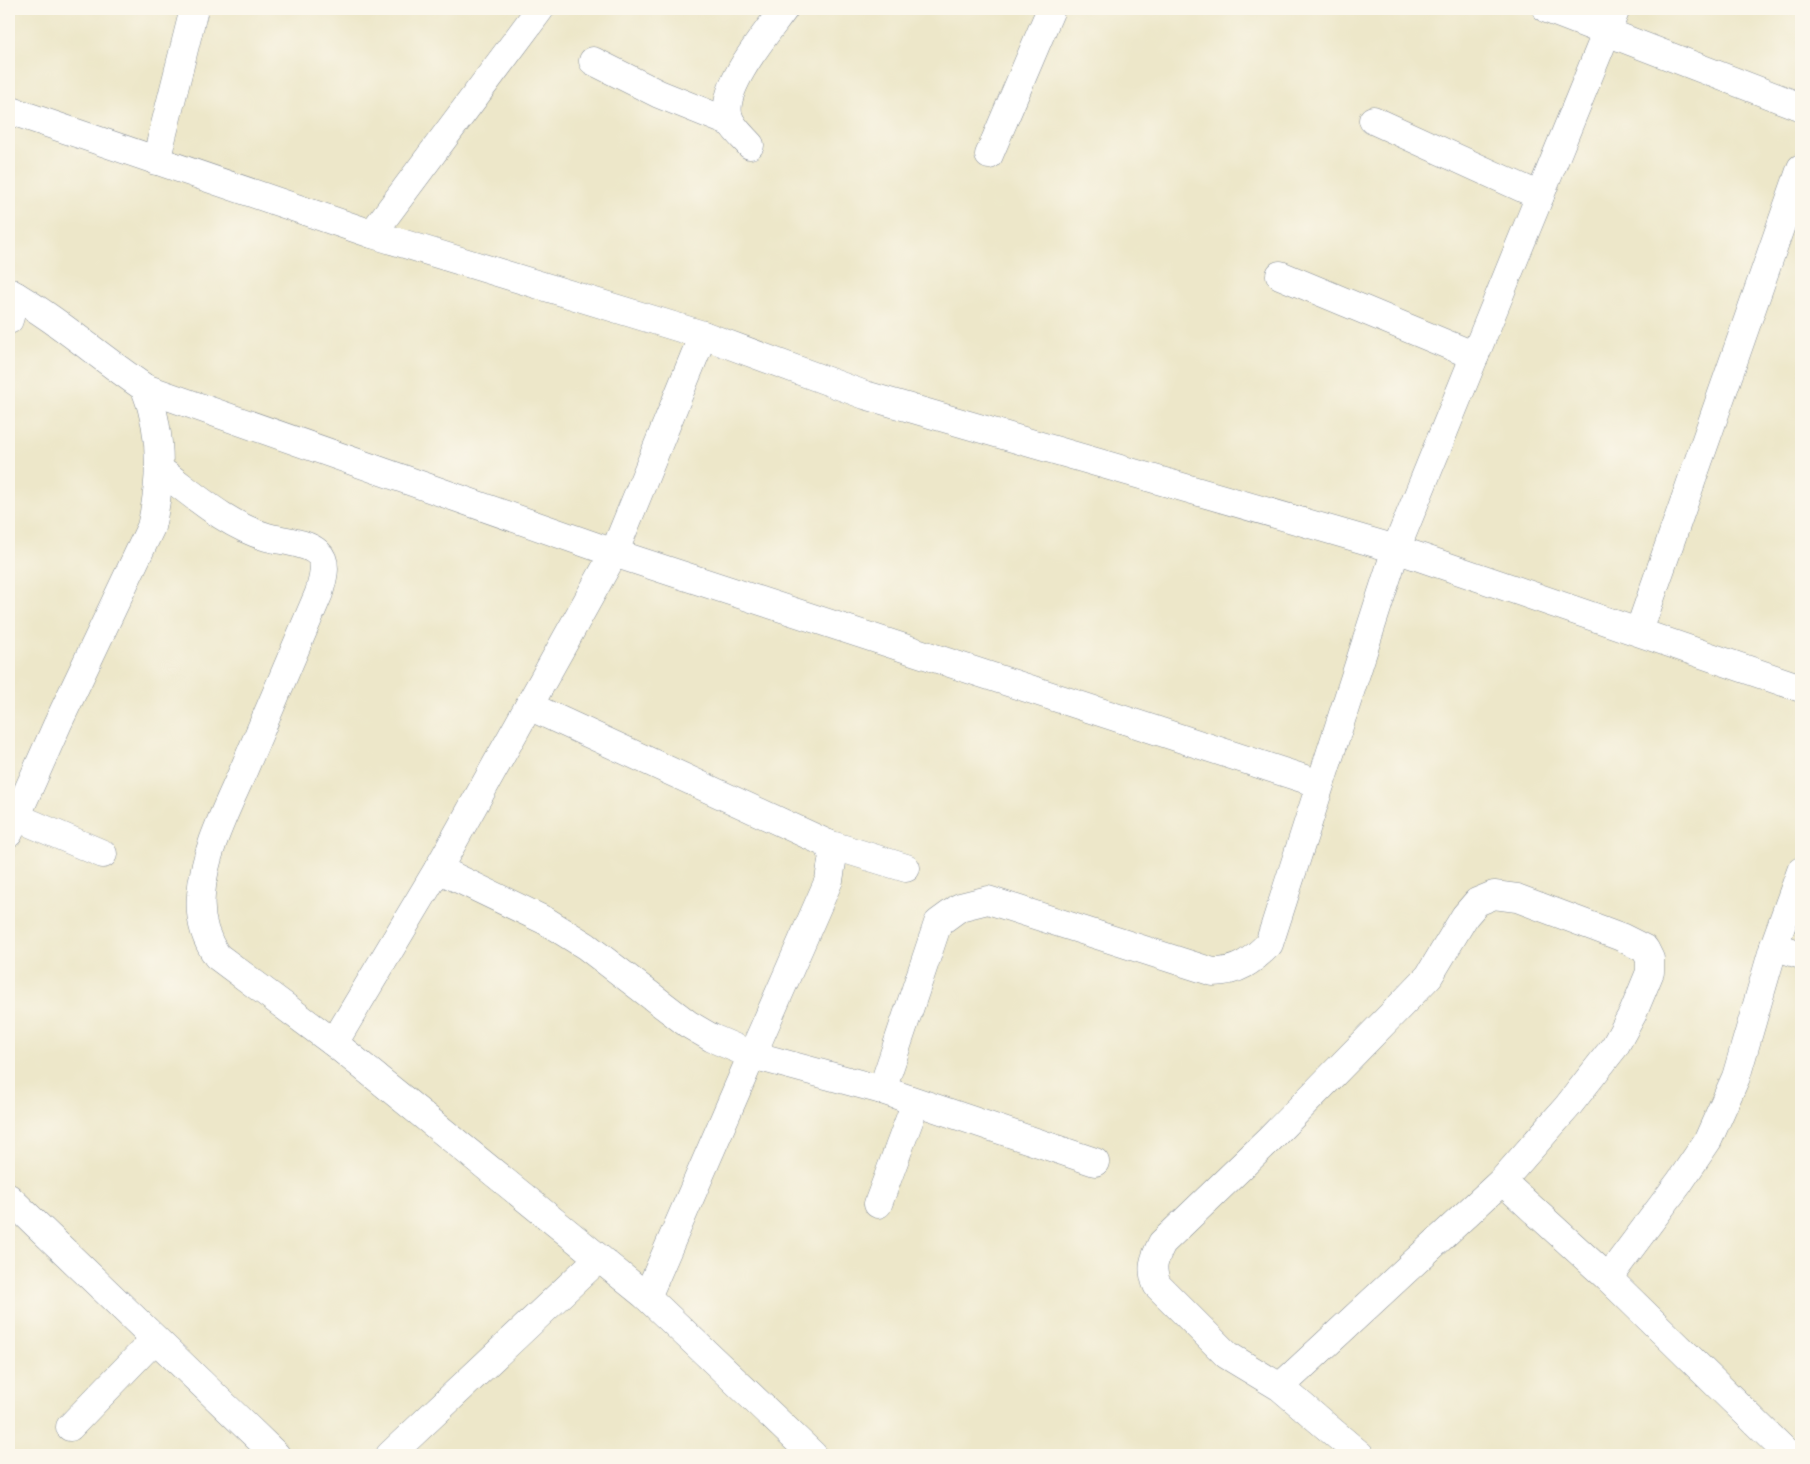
<svg xmlns="http://www.w3.org/2000/svg" width="1810" height="1464" font-family="Caveat,sans-serif">
  <rect width="100%" height="100%" fill="#fbf7ec"/>
  <filter id="ink" filterUnits="userSpaceOnUse"><feTurbulence type="fractalNoise" baseFrequency=".02" numOctaves="2"/><feDisplacementMap in="SourceGraphic" scale="10" xChannelSelector="R" yChannelSelector="G"/><feConvolveMatrix kernelMatrix="1 2 1 2 8 2 1 2 1" color-interpolation-filters="sRGB"/></filter>
  <filter id="wash" filterUnits="userSpaceOnUse"><feTurbulence type="fractalNoise" baseFrequency=".0096" numOctaves="4" result="noise"/><feDisplacementMap in="SourceGraphic" scale="20" xChannelSelector="R" yChannelSelector="G"/><feGaussianBlur stdDeviation="1.12" result="paint"/><feColorMatrix in="noise" values="0 0 0 0 0 0 0 0 0 0 0 0 0 0 0 0 0 1.4 0 .05"/><feComposite in="paint" operator="in"/></filter>
  <g filter="url(#wash)">
    <rect width="100%" height="100%" fill="#ede7c9"/>
  </g>
  <g filter="url(#ink)">
    <g fill="none" stroke-linecap="round" stroke-linejoin="round">
      <!-- street casing -->
      <g stroke="#848b94" stroke-width="29">
        <g id="street">
          <path d="M 1547,9 L 1801,107"/>
          <path d="M 593,61 L 659,94 L 731,123"/>
          <path d="M 9,110 L 372,234 L 703,335 L 865,395 L 1396,549 L 1801,688"/>
          <path d="M 1373,120 L 1540,196"/>
          <path d="M 750,145 C 742,136 730,126 728,114 C 723,84 767,33 784,9"/>
          <path d="M 989,155 L 1051,9"/>
          <path d="M 156,161 L 194,9"/>
          <path d="M 372,234 L 540,9"/>
          <path d="M 1280,275 L 1475,356"/>
          <path d="M 9,292 C 57,319 99,357 145,388 L 614,553 L 1320,784"/>
          <path d="M 9,320 L 16,296"/>
          <path d="M 703,335 L 614,553 L 438,869 L 334,1043 L 647,1297 L 813,1455"/>
          <path d="M 160,470 C 193,494 226,525 267,537 C 281,541 307,542 318,553 C 329,563 322,581 319,593 C 294,651 269,710 244,769 C 227,808 204,851 201,895 C 199,917 204,937 217,956 L 334,1043"/>
          <path d="M 1639,631 L 1801,168"/>
          <path d="M 16,817 L 103,854"/>
          <path d="M 9,833 L 58,723 L 151,527 C 162,480 163,433 145,388"/>
          <path d="M 828,844 L 906,868"/>
          <path d="M 438,869 L 546,921 L 586,946 L 688,1024 L 712,1038 L 752,1055 L 829,880 L 833,856 L 828,844 L 529,706"/>
          <path d="M 1774,946 L 1801,955"/>
          <path d="M 882,1090 L 938,923 L 960,907 L 988,900 L 1213,972 C 1238,972 1252,961 1269,944 L 1396,549 L 1616,9"/>
          <path d="M 1502,1181 L 1608,1278 L 1789,1455"/>
          <path d="M 9,1198 L 276,1455"/>
          <path d="M 878,1204 L 916,1102"/>
          <path d="M 1608,1278 L 1679,1183 L 1708,1140 L 1736,1077 L 1774,946 L 1801,871"/>
          <path d="M 647,1297 L 752,1055 L 882,1090 L 1095,1162"/>
          <path d="M 1280,1387 L 1502,1181 L 1568,1106 L 1615,1046 L 1633,1013 L 1650,972 L 1650,959 L 1645,949 L 1621,937 L 1517,898 L 1494,895 L 1477,902 L 1465,916 L 1429,976 L 1404,1002 L 1270,1139 L 1162,1243 C 1154,1259 1150,1268 1157,1285 L 1227,1355 L 1280,1387 L 1360,1455"/>
          <path d="M 70,1427 L 155,1339"/>
          <path d="M 390,1455 L 599,1258"/>
        </g>
      </g>
      <!-- street -->
      <use href="#street" stroke="#fff" stroke-width="28"/>
    </g>
  </g>
  <!-- margin -->
  <rect width="1810" height="1464" fill="none" stroke="#fbf7ec" stroke-width="30"/>
</svg>
